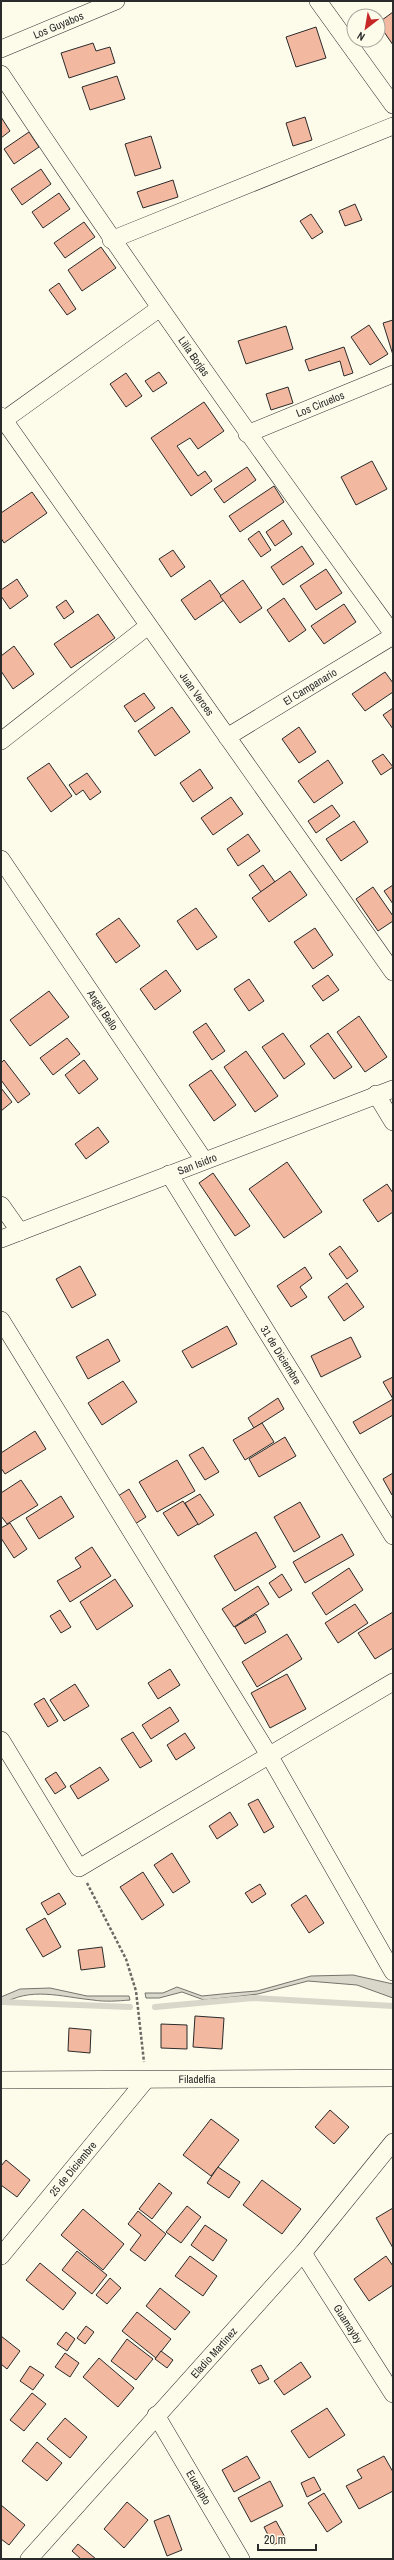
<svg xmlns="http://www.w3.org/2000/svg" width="394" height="2560" font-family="'Archivo Narrow',sans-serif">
  <rect width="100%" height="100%" fill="#fdfbea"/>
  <!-- water -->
  <g fill="#d8d7c9" stroke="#74746e">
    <path d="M 353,1975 L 393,1984 L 393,1998 L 357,1985 L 308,1981 L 258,1994 L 233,1997 L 204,2000 L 182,1992 L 159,1998 L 146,1998 L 145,1993 L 163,1993 L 177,1987 L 202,1996 L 232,1993 L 257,1991 L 311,1976 Z"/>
    <path d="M 50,1988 L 87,1996 L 129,1996 L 130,2000 C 118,2001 105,2002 93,2000 C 61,1997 30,1986 1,2005 L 1,1997 L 20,1989 Z"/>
  </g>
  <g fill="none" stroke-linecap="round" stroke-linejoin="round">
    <!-- stream -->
    <g stroke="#d8d7c9" stroke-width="6">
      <path d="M 1,2002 L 130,2007"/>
      <path d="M 155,2007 L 253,1998 L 393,2006"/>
    </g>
  </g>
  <!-- building -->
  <g fill="#f2b8a0" stroke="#2b2b2b">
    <path d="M 393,12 L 393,45 L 378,23 Z"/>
    <path d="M 316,27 L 326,58 L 296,67 L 286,37 Z"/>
    <path d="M 93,43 L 96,51 L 110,47 L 115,63 L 69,78 L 61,53 Z"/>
    <path d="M 117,76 L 125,99 L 90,110 L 82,87 Z"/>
    <path d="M 1,117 L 10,131 L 1,138 Z"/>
    <path d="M 305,117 L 312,140 L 293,146 L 286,123 Z"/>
    <path d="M 29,132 L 39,147 L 14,164 L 4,149 Z"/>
    <path d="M 151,136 L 161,168 L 135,176 L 125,144 Z"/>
    <path d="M 41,169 L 51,184 L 22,205 L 11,189 Z"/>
    <path d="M 173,180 L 178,197 L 143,208 L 137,192 Z"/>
    <path d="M 59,193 L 70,209 L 43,228 L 32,212 Z"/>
    <path d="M 355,204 L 362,220 L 345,226 L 339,211 Z"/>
    <path d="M 311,214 L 323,232 L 312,239 L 300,221 Z"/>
    <path d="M 84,222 L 95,237 L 65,258 L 54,243 Z"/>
    <path d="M 101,247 L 116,268 L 82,291 L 68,270 Z"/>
    <path d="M 59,283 L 76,309 L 67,315 L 49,290 Z"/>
    <path d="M 393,320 L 393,355 L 383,323 Z"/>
    <path d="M 369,325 L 388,354 L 370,365 L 351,337 Z"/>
    <path d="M 286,326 L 293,349 L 246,364 L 238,341 Z"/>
    <path d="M 344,347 L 353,373 L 344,376 L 340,361 L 309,371 L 305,360 Z"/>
    <path d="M 159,372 L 167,383 L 153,392 L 145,381 Z"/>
    <path d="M 126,373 L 142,396 L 126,407 L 110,384 Z"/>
    <path d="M 288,387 L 293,403 L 271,410 L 266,394 Z"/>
    <path d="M 204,402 L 224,431 L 198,449 L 190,438 L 177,446 L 198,476 L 205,471 L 212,481 L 191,496 L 151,438 Z"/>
    <path d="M 372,461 L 387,489 L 356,505 L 341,477 Z"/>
    <path d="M 247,467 L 256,480 L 224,503 L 214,489 Z"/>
    <path d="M 274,486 L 284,502 L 240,532 L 229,516 Z"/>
    <path d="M 32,492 L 47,513 L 4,543 L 1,538 L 1,513 Z"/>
    <path d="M 283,520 L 292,534 L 275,546 L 266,532 Z"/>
    <path d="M 259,531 L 271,550 L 261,557 L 248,539 Z"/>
    <path d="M 302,546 L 314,564 L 283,585 L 271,567 Z"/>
    <path d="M 173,550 L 185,567 L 171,577 L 159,559 Z"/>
    <path d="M 326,569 L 342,593 L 316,610 L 300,586 Z"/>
    <path d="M 17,579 L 28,596 L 10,609 L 1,596 L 1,590 Z"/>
    <path d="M 210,580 L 224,600 L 195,620 L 181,600 Z"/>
    <path d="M 243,580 L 262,608 L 240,623 L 220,596 Z"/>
    <path d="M 284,598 L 306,630 L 289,642 L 267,610 Z"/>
    <path d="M 66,600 L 74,612 L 64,619 L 56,607 Z"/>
    <path d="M 344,604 L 356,622 L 324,644 L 311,626 Z"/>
    <path d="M 98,614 L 115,638 L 71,668 L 54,644 Z"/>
    <path d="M 14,646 L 34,674 L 13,689 L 1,671 L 1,656 Z"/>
    <path d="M 385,672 L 393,683 L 393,692 L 365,711 L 352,694 Z"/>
    <path d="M 144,693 L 155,708 L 135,722 L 124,706 Z"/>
    <path d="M 172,707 L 190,732 L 155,756 L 138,731 Z"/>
    <path d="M 393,708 L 393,729 L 383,715 Z"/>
    <path d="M 299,727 L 316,752 L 299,763 L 282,739 Z"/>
    <path d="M 383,754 L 393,767 L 381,775 L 372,761 Z"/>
    <path d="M 328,760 L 343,783 L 314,803 L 298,781 Z"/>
    <path d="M 49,763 L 72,796 L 51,812 L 27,778 Z"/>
    <path d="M 200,769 L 213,788 L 193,802 L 180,783 Z"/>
    <path d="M 87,773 L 101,792 L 90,800 L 83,790 L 76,795 L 69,785 Z"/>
    <path d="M 231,797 L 243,814 L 213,835 L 201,818 Z"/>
    <path d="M 332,805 L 340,816 L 316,833 L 308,821 Z"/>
    <path d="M 354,821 L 368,842 L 341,861 L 326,839 Z"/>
    <path d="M 248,834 L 260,851 L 238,866 L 227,849 Z"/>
    <path d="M 263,865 L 275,882 L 261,892 L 249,875 Z"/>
    <path d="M 290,871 L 307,895 L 269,922 L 252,898 Z"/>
    <path d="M 393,885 L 393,904 L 384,891 Z"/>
    <path d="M 373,887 L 393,916 L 393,921 L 378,931 L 356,899 Z"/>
    <path d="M 196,908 L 217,937 L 197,950 L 177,921 Z"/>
    <path d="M 119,918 L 140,946 L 116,963 L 96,934 Z"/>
    <path d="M 315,928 L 333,955 L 313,969 L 294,942 Z"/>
    <path d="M 166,970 L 181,991 L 155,1010 L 140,989 Z"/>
    <path d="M 328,975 L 339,990 L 323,1001 L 312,986 Z"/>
    <path d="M 249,979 L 264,1001 L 249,1011 L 234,989 Z"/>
    <path d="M 49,991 L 69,1017 L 30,1046 L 10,1020 Z"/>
    <path d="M 359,1016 L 387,1057 L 365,1072 L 337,1032 Z"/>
    <path d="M 206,1023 L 225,1051 L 212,1060 L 193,1032 Z"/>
    <path d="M 283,1033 L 305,1064 L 284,1079 L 262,1047 Z"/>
    <path d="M 328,1033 L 352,1067 L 334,1079 L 310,1046 Z"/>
    <path d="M 67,1038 L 80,1054 L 53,1075 L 40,1058 Z"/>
    <path d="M 246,1051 L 278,1096 L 255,1112 L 224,1067 Z"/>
    <path d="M 4,1060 L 30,1094 L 18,1103 L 1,1080 L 1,1063 Z"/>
    <path d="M 84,1060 L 98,1079 L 79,1094 L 65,1075 Z"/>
    <path d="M 211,1070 L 236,1105 L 214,1121 L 189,1085 Z"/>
    <path d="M 1,1088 L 12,1102 L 1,1111 Z"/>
    <path d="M 98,1127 L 109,1142 L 86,1159 L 75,1144 Z"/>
    <path d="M 287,1162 L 322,1212 L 284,1238 L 249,1189 Z"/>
    <path d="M 213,1173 L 250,1226 L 235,1236 L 199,1183 Z"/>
    <path d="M 387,1184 L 393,1193 L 393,1212 L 378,1222 L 363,1200 Z"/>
    <path d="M 340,1246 L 358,1271 L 347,1279 L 329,1254 Z"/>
    <path d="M 80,1266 L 96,1295 L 72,1308 L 56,1279 Z"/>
    <path d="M 305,1267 L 312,1278 L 300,1287 L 307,1297 L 291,1307 L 277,1286 Z"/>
    <path d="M 347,1283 L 364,1307 L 344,1321 L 328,1297 Z"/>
    <path d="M 227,1326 L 237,1344 L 192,1368 L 182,1351 Z"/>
    <path d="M 351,1337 L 361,1357 L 321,1377 L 311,1356 Z"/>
    <path d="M 108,1339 L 120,1361 L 88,1379 L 76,1357 Z"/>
    <path d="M 393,1377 L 393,1399 L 383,1382 Z"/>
    <path d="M 123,1381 L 137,1402 L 102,1425 L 88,1403 Z"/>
    <path d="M 278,1398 L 284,1409 L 254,1428 L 248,1418 Z"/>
    <path d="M 393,1399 L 393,1415 L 360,1434 L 353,1422 Z"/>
    <path d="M 262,1423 L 274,1442 L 245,1460 L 233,1440 Z"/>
    <path d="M 35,1431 L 46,1449 L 5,1474 L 1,1468 L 1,1453 Z"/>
    <path d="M 285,1437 L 296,1456 L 259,1477 L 249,1459 Z"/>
    <path d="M 203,1447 L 219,1472 L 205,1480 L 189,1455 Z"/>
    <path d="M 177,1460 L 195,1491 L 157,1512 L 139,1482 Z"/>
    <path d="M 393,1473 L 393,1495 L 392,1495 L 383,1479 Z"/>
    <path d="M 21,1480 L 38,1505 L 7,1524 L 1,1516 L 1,1493 Z"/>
    <path d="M 129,1489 L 146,1517 L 135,1524 L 118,1496 Z"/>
    <path d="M 200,1494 L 214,1515 L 198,1525 L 185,1503 Z"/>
    <path d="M 61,1496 L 74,1517 L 39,1539 L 26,1518 Z"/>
    <path d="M 183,1501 L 198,1524 L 178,1536 L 163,1513 Z"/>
    <path d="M 300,1502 L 320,1537 L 294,1552 L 274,1517 Z"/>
    <path d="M 10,1523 L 27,1549 L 14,1558 L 1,1538 L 1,1528 Z"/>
    <path d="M 256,1532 L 276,1567 L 235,1591 L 214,1556 Z"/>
    <path d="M 342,1534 L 354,1555 L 305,1583 L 293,1562 Z"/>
    <path d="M 92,1547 L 111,1576 L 70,1602 L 57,1581 L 81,1567 L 75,1558 Z"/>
    <path d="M 349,1568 L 363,1590 L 326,1615 L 312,1593 Z"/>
    <path d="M 282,1574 L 292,1590 L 279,1598 L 269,1583 Z"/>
    <path d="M 115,1579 L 133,1606 L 97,1630 L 80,1602 Z"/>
    <path d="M 258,1586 L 269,1604 L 234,1627 L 222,1609 Z"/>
    <path d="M 355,1604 L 368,1623 L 338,1643 L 325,1623 Z"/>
    <path d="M 60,1610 L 71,1627 L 61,1633 L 50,1616 Z"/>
    <path d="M 393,1612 L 393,1648 L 375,1659 L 358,1633 Z"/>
    <path d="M 256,1614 L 266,1632 L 245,1644 L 235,1627 Z"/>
    <path d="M 287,1634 L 302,1659 L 257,1687 L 242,1662 Z"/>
    <path d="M 170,1669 L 180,1685 L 158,1699 L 148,1683 Z"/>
    <path d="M 287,1674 L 306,1709 L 270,1728 L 251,1693 Z"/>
    <path d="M 75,1684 L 89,1706 L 64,1721 L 50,1700 Z"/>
    <path d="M 44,1698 L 58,1721 L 48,1727 L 34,1704 Z"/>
    <path d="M 170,1707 L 179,1721 L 151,1739 L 142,1725 Z"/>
    <path d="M 133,1732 L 152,1761 L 140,1768 L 121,1739 Z"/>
    <path d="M 185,1733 L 195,1748 L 176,1760 L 167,1745 Z"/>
    <path d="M 100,1767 L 109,1780 L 78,1799 L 70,1786 Z"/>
    <path d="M 56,1772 L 66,1787 L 55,1794 L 45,1779 Z"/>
    <path d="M 258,1799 L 274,1827 L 264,1833 L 248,1804 Z"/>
    <path d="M 230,1812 L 238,1825 L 217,1839 L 209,1826 Z"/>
    <path d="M 172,1853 L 190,1882 L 173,1893 L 154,1865 Z"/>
    <path d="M 143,1872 L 164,1905 L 142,1920 L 120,1887 Z"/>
    <path d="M 260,1884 L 266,1894 L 252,1903 L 245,1893 Z"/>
    <path d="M 59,1893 L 66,1904 L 48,1915 L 41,1903 Z"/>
    <path d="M 306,1895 L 324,1923 L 309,1933 L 291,1905 Z"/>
    <path d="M 45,1918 L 61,1947 L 43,1957 L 26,1929 Z"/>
    <path d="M 102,1947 L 105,1967 L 81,1970 L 78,1950 Z"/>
    <path d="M 195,2016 L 224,2018 L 222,2049 L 193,2047 Z"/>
    <path d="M 161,2024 L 187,2025 L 187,2049 L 161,2048 Z"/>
    <path d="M 69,2028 L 91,2030 L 90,2053 L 68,2051 Z"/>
    <path d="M 330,2110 L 349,2127 L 334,2144 L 315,2127 Z"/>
    <path d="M 211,2119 L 239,2140 L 211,2176 L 183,2155 Z"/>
    <path d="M 6,2160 L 30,2180 L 17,2197 L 1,2185 L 1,2166 Z"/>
    <path d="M 218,2167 L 240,2182 L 229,2198 L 207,2183 Z"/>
    <path d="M 262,2180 L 301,2209 L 282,2234 L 243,2205 Z"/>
    <path d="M 159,2183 L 172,2193 L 152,2219 L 139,2209 Z"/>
    <path d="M 187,2206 L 201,2217 L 181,2243 L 166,2232 Z"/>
    <path d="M 393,2208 L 393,2248 L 376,2218 Z"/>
    <path d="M 83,2209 L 124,2244 L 103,2270 L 61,2235 Z"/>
    <path d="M 138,2211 L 166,2234 L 145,2261 L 130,2250 L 141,2235 L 128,2224 Z"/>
    <path d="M 205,2225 L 227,2240 L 213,2261 L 191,2245 Z"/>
    <path d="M 77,2251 L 107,2275 L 92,2294 L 62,2270 Z"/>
    <path d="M 190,2256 L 217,2276 L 203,2296 L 175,2276 Z"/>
    <path d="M 386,2256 L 393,2266 L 393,2285 L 369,2301 L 354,2279 Z"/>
    <path d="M 40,2263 L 76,2293 L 63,2310 L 26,2280 Z"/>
    <path d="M 110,2278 L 121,2288 L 107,2304 L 96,2295 Z"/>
    <path d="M 160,2288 L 190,2312 L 175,2330 L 146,2306 Z"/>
    <path d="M 137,2312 L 171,2339 L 156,2358 L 122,2331 Z"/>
    <path d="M 86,2326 L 94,2332 L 85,2344 L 77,2338 Z"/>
    <path d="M 66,2332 L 75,2339 L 67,2351 L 57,2344 Z"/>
    <path d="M 1,2336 L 20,2351 L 7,2369 L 1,2364 Z"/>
    <path d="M 127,2339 L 153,2359 L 136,2380 L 111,2361 Z"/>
    <path d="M 161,2351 L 173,2360 L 167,2368 L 155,2359 Z"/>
    <path d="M 65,2353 L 79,2363 L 70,2377 L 55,2367 Z"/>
    <path d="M 99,2358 L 134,2388 L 118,2407 L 83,2377 Z"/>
    <path d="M 301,2362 L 311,2377 L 284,2395 L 274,2381 Z"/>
    <path d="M 261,2365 L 269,2379 L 259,2384 L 251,2370 Z"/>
    <path d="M 30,2366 L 44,2375 L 33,2390 L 20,2381 Z"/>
    <path d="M 32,2393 L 46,2404 L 24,2431 L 10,2420 Z"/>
    <path d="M 327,2408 L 345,2435 L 309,2458 L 291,2431 Z"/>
    <path d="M 65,2418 L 87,2437 L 70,2458 L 47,2439 Z"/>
    <path d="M 37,2442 L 62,2463 L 47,2481 L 22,2461 Z"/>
    <path d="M 247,2456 L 260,2478 L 234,2492 L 222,2470 Z"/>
    <path d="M 384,2456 L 393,2472 L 393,2491 L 359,2509 L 346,2486 L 362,2478 L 357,2470 Z"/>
    <path d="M 314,2477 L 321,2490 L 307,2497 L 301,2483 Z"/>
    <path d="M 270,2481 L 283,2506 L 251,2522 L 238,2498 Z"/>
    <path d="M 324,2493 L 342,2522 L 327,2532 L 308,2503 Z"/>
    <path d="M 127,2502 L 148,2520 L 124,2548 L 104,2529 Z"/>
    <path d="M 1,2505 L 25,2525 L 9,2545 L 1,2539 Z"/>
    <path d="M 169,2515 L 182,2550 L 167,2556 L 154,2521 Z"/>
    <path d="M 276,2521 L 286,2539 L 273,2545 L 264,2527 Z"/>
    <path d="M 78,2544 L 96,2559 L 81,2559 L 72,2551 Z"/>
  </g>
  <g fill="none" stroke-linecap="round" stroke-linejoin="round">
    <!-- street casing -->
    <g stroke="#2b2b2b" stroke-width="18">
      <g id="street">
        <path d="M 318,1 L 393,105"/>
        <path id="s1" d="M 1,49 L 116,1"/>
        <path id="s2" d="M 1,74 C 127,264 259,450 393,634"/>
        <path d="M 111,240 L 393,126"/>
        <path id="s3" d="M 1,416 L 393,972"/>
        <path d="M 4,420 L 160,308"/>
        <path id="s4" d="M 247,434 L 393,374"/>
        <path id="s5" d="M 227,737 L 393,636"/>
        <path d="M 1,741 L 148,626"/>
        <path id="s6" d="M 1,859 L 204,1160"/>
        <path d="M 376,1094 L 393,1122"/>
        <path id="s7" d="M 169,1174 L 393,1536"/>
        <path d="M 1,1205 L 20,1232"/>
        <path id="s8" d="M 1,1239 L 393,1089"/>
        <path d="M 1,1320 L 269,1755 L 393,1972"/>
        <path d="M 1,1740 L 79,1868 L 393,1682"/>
        <path id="s9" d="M 1,2080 L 393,2078"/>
        <path id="s10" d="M 303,2253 L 393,2394"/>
        <path id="s11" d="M 1,2256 L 145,2081"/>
        <path id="s12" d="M 156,2415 L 241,2559"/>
        <path id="s13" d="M 29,2559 L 303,2253 L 393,2142"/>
      </g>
    </g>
    <!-- path -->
    <path stroke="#6a6964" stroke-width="2.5" stroke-dasharray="3 2" stroke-linecap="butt" d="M 87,1883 L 126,1959 L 136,1991 L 144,2062"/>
    <!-- street -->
    <use href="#street" stroke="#fdfbea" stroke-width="17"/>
  </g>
  <g text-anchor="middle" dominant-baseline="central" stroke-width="3" stroke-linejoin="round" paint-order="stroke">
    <!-- street labels -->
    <g font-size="11" fill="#2b2b2b" stroke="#fdfbea">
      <text stroke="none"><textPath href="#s1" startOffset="62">Los Guyabos</textPath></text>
      <text stroke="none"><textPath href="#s2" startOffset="342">Lilia Borjas</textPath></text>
      <text stroke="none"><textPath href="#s4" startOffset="79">Los Ciruelos</textPath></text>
      <text stroke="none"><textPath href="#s5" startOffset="97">El Campanario</textPath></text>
      <text stroke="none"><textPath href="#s3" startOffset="340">Juan Veroes</textPath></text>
      <text stroke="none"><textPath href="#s6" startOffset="182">Angel Bello</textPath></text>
      <text stroke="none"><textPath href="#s8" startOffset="210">San Isidro</textPath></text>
      <text stroke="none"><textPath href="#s7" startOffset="213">31 de Diciembre</textPath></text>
      <text stroke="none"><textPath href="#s9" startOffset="196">Filadelfia</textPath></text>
      <text stroke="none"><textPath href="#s11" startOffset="113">25 de Diciembre</textPath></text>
      <text stroke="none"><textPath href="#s10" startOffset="84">Guamayby</textPath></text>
      <text stroke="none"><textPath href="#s13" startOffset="277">Eladio Martinez</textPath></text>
      <text stroke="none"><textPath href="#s12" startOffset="84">Eucalipto</textPath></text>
    </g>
  </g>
  <!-- border -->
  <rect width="394" height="2560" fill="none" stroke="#2b2b2b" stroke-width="4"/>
  <!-- north arrow -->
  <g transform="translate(366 28) rotate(211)"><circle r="19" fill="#fdfbea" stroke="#a9a89e"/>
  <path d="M0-3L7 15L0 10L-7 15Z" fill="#c62828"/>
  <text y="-6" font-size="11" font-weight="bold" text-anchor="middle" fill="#2b2b2b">N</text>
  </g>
  <!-- scale -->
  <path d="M258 2544v6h58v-6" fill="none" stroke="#2b2b2b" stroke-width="2"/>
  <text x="264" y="2544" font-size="12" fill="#2b2b2b" stroke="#fdfbea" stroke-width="3" paint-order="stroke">20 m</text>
</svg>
